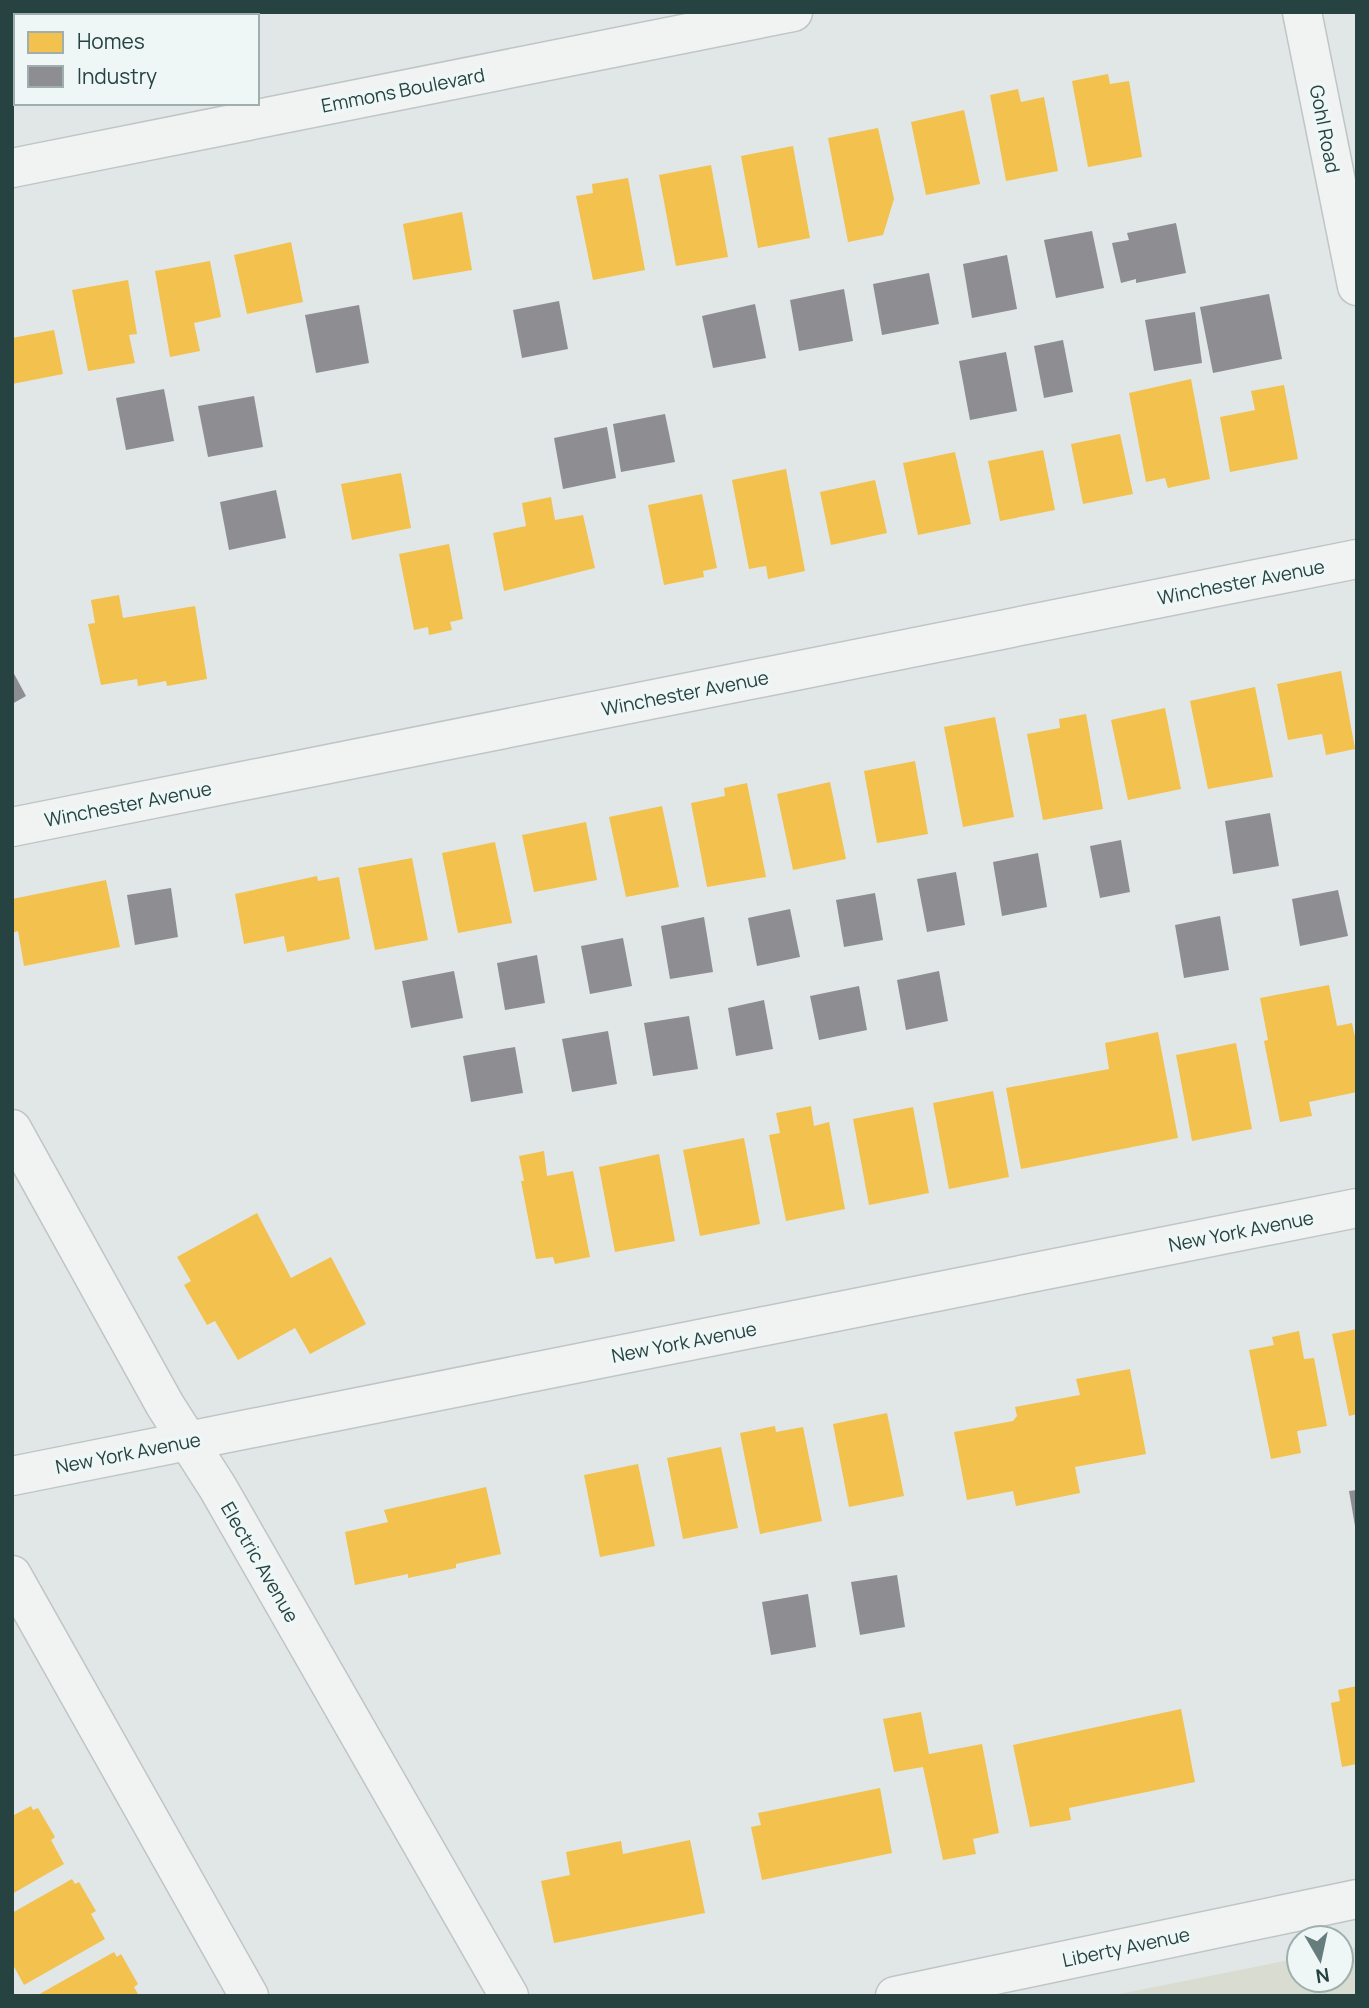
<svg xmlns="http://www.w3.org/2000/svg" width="1369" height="2008" font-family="Manrope,sans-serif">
  <rect width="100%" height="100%" fill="#e1e7e7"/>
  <!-- green -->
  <path fill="#d9ddd1" d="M 1357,1947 L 1357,1996 L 1109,1996 L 1299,1958 L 1299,1980 L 1341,1980 L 1341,1950 Z"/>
  <!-- homes -->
  <g fill="#f2c14e">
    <rect x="14" y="12" width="65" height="4"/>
    <path d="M 99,12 L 125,12 L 125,14 L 100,16 Z"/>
    <path d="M 190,12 L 234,12 L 234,14 L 191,16 Z"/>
    <path d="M 1108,74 L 1110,84 L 1129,81 L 1142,157 L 1088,167 L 1072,81 Z"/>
    <path d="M 1018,89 L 1021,102 L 1044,97 L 1058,171 L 1006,181 L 990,95 Z"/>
    <path d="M 964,110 L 980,184 L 926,195 L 911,122 Z"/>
    <path d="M 878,128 L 894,199 L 883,235 L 848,242 L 828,138 Z"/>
    <path d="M 793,146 L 810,238 L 758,248 L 741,156 Z"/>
    <path d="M 711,165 L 728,257 L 676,266 L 659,175 Z"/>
    <path d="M 628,178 L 645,270 L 593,280 L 576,196 L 593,193 L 592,184 Z"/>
    <path d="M 462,212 L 472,270 L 413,280 L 403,224 Z"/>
    <path d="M 291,242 L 303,302 L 247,314 L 234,255 Z"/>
    <path d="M 210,261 L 221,317 L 194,323 L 200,351 L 170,357 L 155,271 Z"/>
    <path d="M 128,280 L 137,334 L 129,335 L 135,363 L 88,371 L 72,290 Z"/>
    <path d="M 54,330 L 63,374 L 12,384 L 12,338 Z"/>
    <path d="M 1191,379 L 1210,479 L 1168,488 L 1165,478 L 1146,482 L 1129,393 Z"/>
    <path d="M 1284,385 L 1298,459 L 1230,472 L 1220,417 L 1255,410 L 1251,391 Z"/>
    <path d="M 1120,434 L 1133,494 L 1083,504 L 1071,444 Z"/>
    <path d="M 1043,450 L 1055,510 L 1000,521 L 988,461 Z"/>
    <path d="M 955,452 L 971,524 L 918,535 L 903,463 Z"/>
    <path d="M 786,469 L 805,571 L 768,579 L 766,566 L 749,569 L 732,480 Z"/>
    <path d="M 401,473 L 411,528 L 352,540 L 341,484 Z"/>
    <path d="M 875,480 L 887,533 L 831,545 L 820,492 Z"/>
    <path d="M 702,494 L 717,568 L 703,571 L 704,577 L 664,585 L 648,505 Z"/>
    <path d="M 551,497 L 555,520 L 583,515 L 595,568 L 504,591 L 493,533 L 526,526 L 522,503 Z"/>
    <path d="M 449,544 L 463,619 L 450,622 L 452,630 L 429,635 L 428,627 L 414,630 L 399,554 Z"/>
    <path d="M 119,595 L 123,618 L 195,606 L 207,679 L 167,686 L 166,681 L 138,686 L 137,679 L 101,685 L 88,624 L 95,623 L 91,600 Z"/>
    <path d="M 1341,671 L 1355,749 L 1326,755 L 1322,734 L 1288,740 L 1277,684 Z"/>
    <path d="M 1255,687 L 1273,777 L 1208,789 L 1190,701 Z"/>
    <path d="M 1165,708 L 1181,789 L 1128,800 L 1111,720 Z"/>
    <path d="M 1086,714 L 1103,809 L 1043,820 L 1027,734 L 1060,728 L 1059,719 Z"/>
    <path d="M 995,717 L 1014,817 L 963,827 L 944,727 Z"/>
    <path d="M 915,761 L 928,834 L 877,843 L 864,771 Z"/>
    <path d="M 830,782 L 846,859 L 793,870 L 777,794 Z"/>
    <path d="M 747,783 L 766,877 L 707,887 L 691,803 L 725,796 L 724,788 Z"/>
    <path d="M 662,806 L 679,887 L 626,897 L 609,817 Z"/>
    <path d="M 586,822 L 597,880 L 534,892 L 522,835 Z"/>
    <path d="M 495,842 L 512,923 L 458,933 L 442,853 Z"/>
    <path d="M 412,858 L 428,940 L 375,950 L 358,868 Z"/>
    <path d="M 317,876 L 318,881 L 339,877 L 350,939 L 287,952 L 284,936 L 244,944 L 235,894 Z"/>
    <path d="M 106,880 L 120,947 L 24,966 L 18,931 L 12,933 L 12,899 Z"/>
    <path d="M 1329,985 L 1337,1026 L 1352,1023 L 1357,1046 L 1357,1092 L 1309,1102 L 1312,1116 L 1280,1122 L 1264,1041 L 1268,1040 L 1260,998 Z"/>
    <path d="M 1158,1032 L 1178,1138 L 1021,1169 L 1006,1088 L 1109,1069 L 1105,1043 Z"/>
    <path d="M 1236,1043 L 1252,1129 L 1192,1141 L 1176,1055 Z"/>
    <path d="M 993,1091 L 1009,1177 L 949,1189 L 933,1103 Z"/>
    <path d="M 811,1106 L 814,1126 L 829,1122 L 845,1209 L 786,1221 L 769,1135 L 780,1133 L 776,1113 Z"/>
    <path d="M 913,1107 L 929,1193 L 869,1205 L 853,1119 Z"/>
    <path d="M 744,1138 L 760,1224 L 700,1236 L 683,1150 Z"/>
    <path d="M 544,1151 L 547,1176 L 573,1171 L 590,1257 L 555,1264 L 553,1257 L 536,1259 L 521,1181 L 524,1181 L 519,1156 Z"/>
    <path d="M 659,1154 L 675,1241 L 615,1252 L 599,1167 Z"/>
    <path d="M 257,1213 L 291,1278 L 331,1257 L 366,1324 L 310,1354 L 295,1328 L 238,1360 L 215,1321 L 207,1325 L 184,1285 L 191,1281 L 177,1257 Z"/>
    <path d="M 1357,1329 L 1357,1414 L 1349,1416 L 1332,1334 Z"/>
    <path d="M 1299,1331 L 1304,1359 L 1314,1358 L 1327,1426 L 1297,1431 L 1301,1453 L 1271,1459 L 1249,1350 L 1274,1345 L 1272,1337 Z"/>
    <path d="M 1130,1369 L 1146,1454 L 1075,1467 L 1080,1493 L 1016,1506 L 1013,1491 L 967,1500 L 954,1432 L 1013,1421 L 1017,1416 L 1015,1407 L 1080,1395 L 1076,1379 Z"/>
    <path d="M 887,1413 L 904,1496 L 849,1507 L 833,1424 Z"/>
    <path d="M 775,1426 L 776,1432 L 803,1427 L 822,1521 L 760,1534 L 740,1433 Z"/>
    <path d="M 721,1447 L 738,1528 L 683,1539 L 667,1458 Z"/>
    <path d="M 638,1464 L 655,1546 L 600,1557 L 584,1475 Z"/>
    <path d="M 486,1487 L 501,1554 L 456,1564 L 456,1568 L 408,1578 L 408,1574 L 355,1585 L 345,1532 L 388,1522 L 384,1510 Z"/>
    <path d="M 1357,1686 L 1357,1764 L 1342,1767 L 1331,1703 L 1340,1701 L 1338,1690 Z"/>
    <path d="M 1181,1709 L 1195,1782 L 1069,1808 L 1071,1820 L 1030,1827 L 1013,1745 Z"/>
    <path d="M 921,1712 L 929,1754 L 982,1744 L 999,1833 L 973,1839 L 976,1854 L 943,1860 L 923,1767 L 894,1772 L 883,1719 Z"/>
    <path d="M 880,1788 L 892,1853 L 762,1880 L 751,1827 L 761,1825 L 758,1813 Z"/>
    <path d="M 31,1806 L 33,1810 L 38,1808 L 55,1837 L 51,1840 L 64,1864 L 12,1894 L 12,1816 Z"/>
    <path d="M 690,1840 L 705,1913 L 554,1943 L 541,1881 L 570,1875 L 566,1852 L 621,1841 L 623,1854 Z"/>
    <path d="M 72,1879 L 75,1884 L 79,1882 L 96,1911 L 91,1914 L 105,1939 L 24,1985 L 12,1963 L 12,1913 Z"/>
    <path d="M 114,1952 L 117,1957 L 121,1954 L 138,1984 L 134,1987 L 139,1996 L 36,1996 Z"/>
  </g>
  <!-- industry -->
  <g fill="#8d8d92">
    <path d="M 1176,223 L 1186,273 L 1136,283 L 1136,279 L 1121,283 L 1112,243 L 1129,240 L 1127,233 Z"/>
    <path d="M 1092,231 L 1104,288 L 1056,298 L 1044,240 Z"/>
    <path d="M 1007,255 L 1017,309 L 972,318 L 963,264 Z"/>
    <path d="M 929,273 L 939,324 L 882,335 L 873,284 Z"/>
    <path d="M 844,289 L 853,341 L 799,351 L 790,300 Z"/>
    <path d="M 1269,294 L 1282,359 L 1213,373 L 1200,307 Z"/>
    <path d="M 559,301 L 568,349 L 522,358 L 513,310 Z"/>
    <path d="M 755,304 L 766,358 L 713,368 L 702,316 Z"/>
    <path d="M 359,305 L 369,363 L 316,373 L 305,315 Z"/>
    <path d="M 1195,312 L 1202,363 L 1154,371 L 1145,320 Z"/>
    <path d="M 1063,340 L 1073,392 L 1044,398 L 1034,346 Z"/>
    <path d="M 1006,352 L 1017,411 L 970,420 L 959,361 Z"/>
    <path d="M 164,389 L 174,441 L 126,450 L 116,398 Z"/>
    <path d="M 254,396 L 263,447 L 208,457 L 198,406 Z"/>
    <path d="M 665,414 L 675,462 L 621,472 L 613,424 Z"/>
    <path d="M 607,427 L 616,478 L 563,489 L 554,438 Z"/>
    <path d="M 276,490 L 286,538 L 229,550 L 220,502 Z"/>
    <path d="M 12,670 L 26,696 L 12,704 Z"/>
    <path d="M 1270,813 L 1279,866 L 1233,874 L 1225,821 Z"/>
    <path d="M 1121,840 L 1130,892 L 1100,898 L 1090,846 Z"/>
    <path d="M 1038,853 L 1047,907 L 1002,916 L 993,862 Z"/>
    <path d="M 956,872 L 965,925 L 927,932 L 917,879 Z"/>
    <path d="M 171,888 L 178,937 L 135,945 L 127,895 Z"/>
    <path d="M 1338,890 L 1348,936 L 1300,946 L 1292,899 Z"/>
    <path d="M 875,893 L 883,940 L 844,947 L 836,900 Z"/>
    <path d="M 790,909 L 800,957 L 757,966 L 748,918 Z"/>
    <path d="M 1220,916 L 1229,970 L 1184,978 L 1175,925 Z"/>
    <path d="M 704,917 L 713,972 L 670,979 L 661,926 Z"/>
    <path d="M 623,938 L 632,986 L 590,994 L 581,946 Z"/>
    <path d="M 537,955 L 545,1003 L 505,1010 L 497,963 Z"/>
    <path d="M 454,971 L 463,1018 L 411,1028 L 402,981 Z"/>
    <path d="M 939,971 L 948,1021 L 906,1030 L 897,980 Z"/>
    <path d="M 859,986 L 867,1030 L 819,1040 L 810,996 Z"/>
    <path d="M 764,1000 L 773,1049 L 736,1056 L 728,1008 Z"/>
    <path d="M 689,1016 L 698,1069 L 653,1076 L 644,1023 Z"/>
    <path d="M 608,1031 L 617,1084 L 572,1092 L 562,1039 Z"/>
    <path d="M 515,1047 L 523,1093 L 471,1102 L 463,1056 Z"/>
    <path d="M 1357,1490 L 1357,1526 L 1355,1526 L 1349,1491 Z"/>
    <path d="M 897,1575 L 905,1627 L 860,1635 L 851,1582 Z"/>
    <path d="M 808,1594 L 816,1647 L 771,1655 L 762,1602 Z"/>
  </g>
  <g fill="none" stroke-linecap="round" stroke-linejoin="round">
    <!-- minor casing -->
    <g stroke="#bfc5c5" stroke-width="41">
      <g id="minor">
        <path d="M 1302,12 L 1357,286"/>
        <path d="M 12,168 L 793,12"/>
        <path d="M 12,827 L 1357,559"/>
        <path d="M 12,1129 L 165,1405 L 218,1488 L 509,1996"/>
        <path d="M 12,1476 L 1357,1208"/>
        <path d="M 12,1575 L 249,1996"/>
        <path d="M 895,1996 L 1357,1899"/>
      </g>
    </g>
    <!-- minor -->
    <use href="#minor" stroke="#f1f3f3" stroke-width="38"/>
  </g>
  <g text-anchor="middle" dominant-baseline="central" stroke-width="7" stroke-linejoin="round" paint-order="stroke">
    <!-- street labels -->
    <g font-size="19" fill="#264342" stroke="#eef7f6">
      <text transform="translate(403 90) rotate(-11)">Emmons Boulevard</text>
      <text transform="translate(1325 129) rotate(79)">Gohl Road</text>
      <text transform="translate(1241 582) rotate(-11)">Winchester Avenue</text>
      <text transform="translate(685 693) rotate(-11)">Winchester Avenue</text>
      <text transform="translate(128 804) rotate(-11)">Winchester Avenue</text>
      <text transform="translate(1241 1231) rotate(-11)">New York Avenue</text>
      <text transform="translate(684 1342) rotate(-11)">New York Avenue</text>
      <text transform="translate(128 1453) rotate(-11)">New York Avenue</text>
      <text transform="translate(260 1562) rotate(60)">Electric Avenue</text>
      <text transform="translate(1126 1947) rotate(-12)">Liberty Avenue</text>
    </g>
  </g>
  <!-- border -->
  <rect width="1369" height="2008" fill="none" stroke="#264342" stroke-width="28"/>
  <!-- legend -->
  <rect x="14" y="14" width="245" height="91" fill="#eef7f6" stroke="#9eafae" stroke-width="2"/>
  <rect x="28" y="32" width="35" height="21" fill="#f2c14e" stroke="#9eafae" stroke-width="2"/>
  <text x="77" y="49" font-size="21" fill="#264342">Homes</text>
  <rect x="28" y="66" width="35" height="21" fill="#8d8d92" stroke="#9eafae" stroke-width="2"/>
  <text x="77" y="84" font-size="21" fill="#264342">Industry</text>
  <!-- north arrow -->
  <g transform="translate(1320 1959) rotate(171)"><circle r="33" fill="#eef7f6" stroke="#9eafae" stroke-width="2"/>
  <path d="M0-5L12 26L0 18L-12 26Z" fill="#677c7c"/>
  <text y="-10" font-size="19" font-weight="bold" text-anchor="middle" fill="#264342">N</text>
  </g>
</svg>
